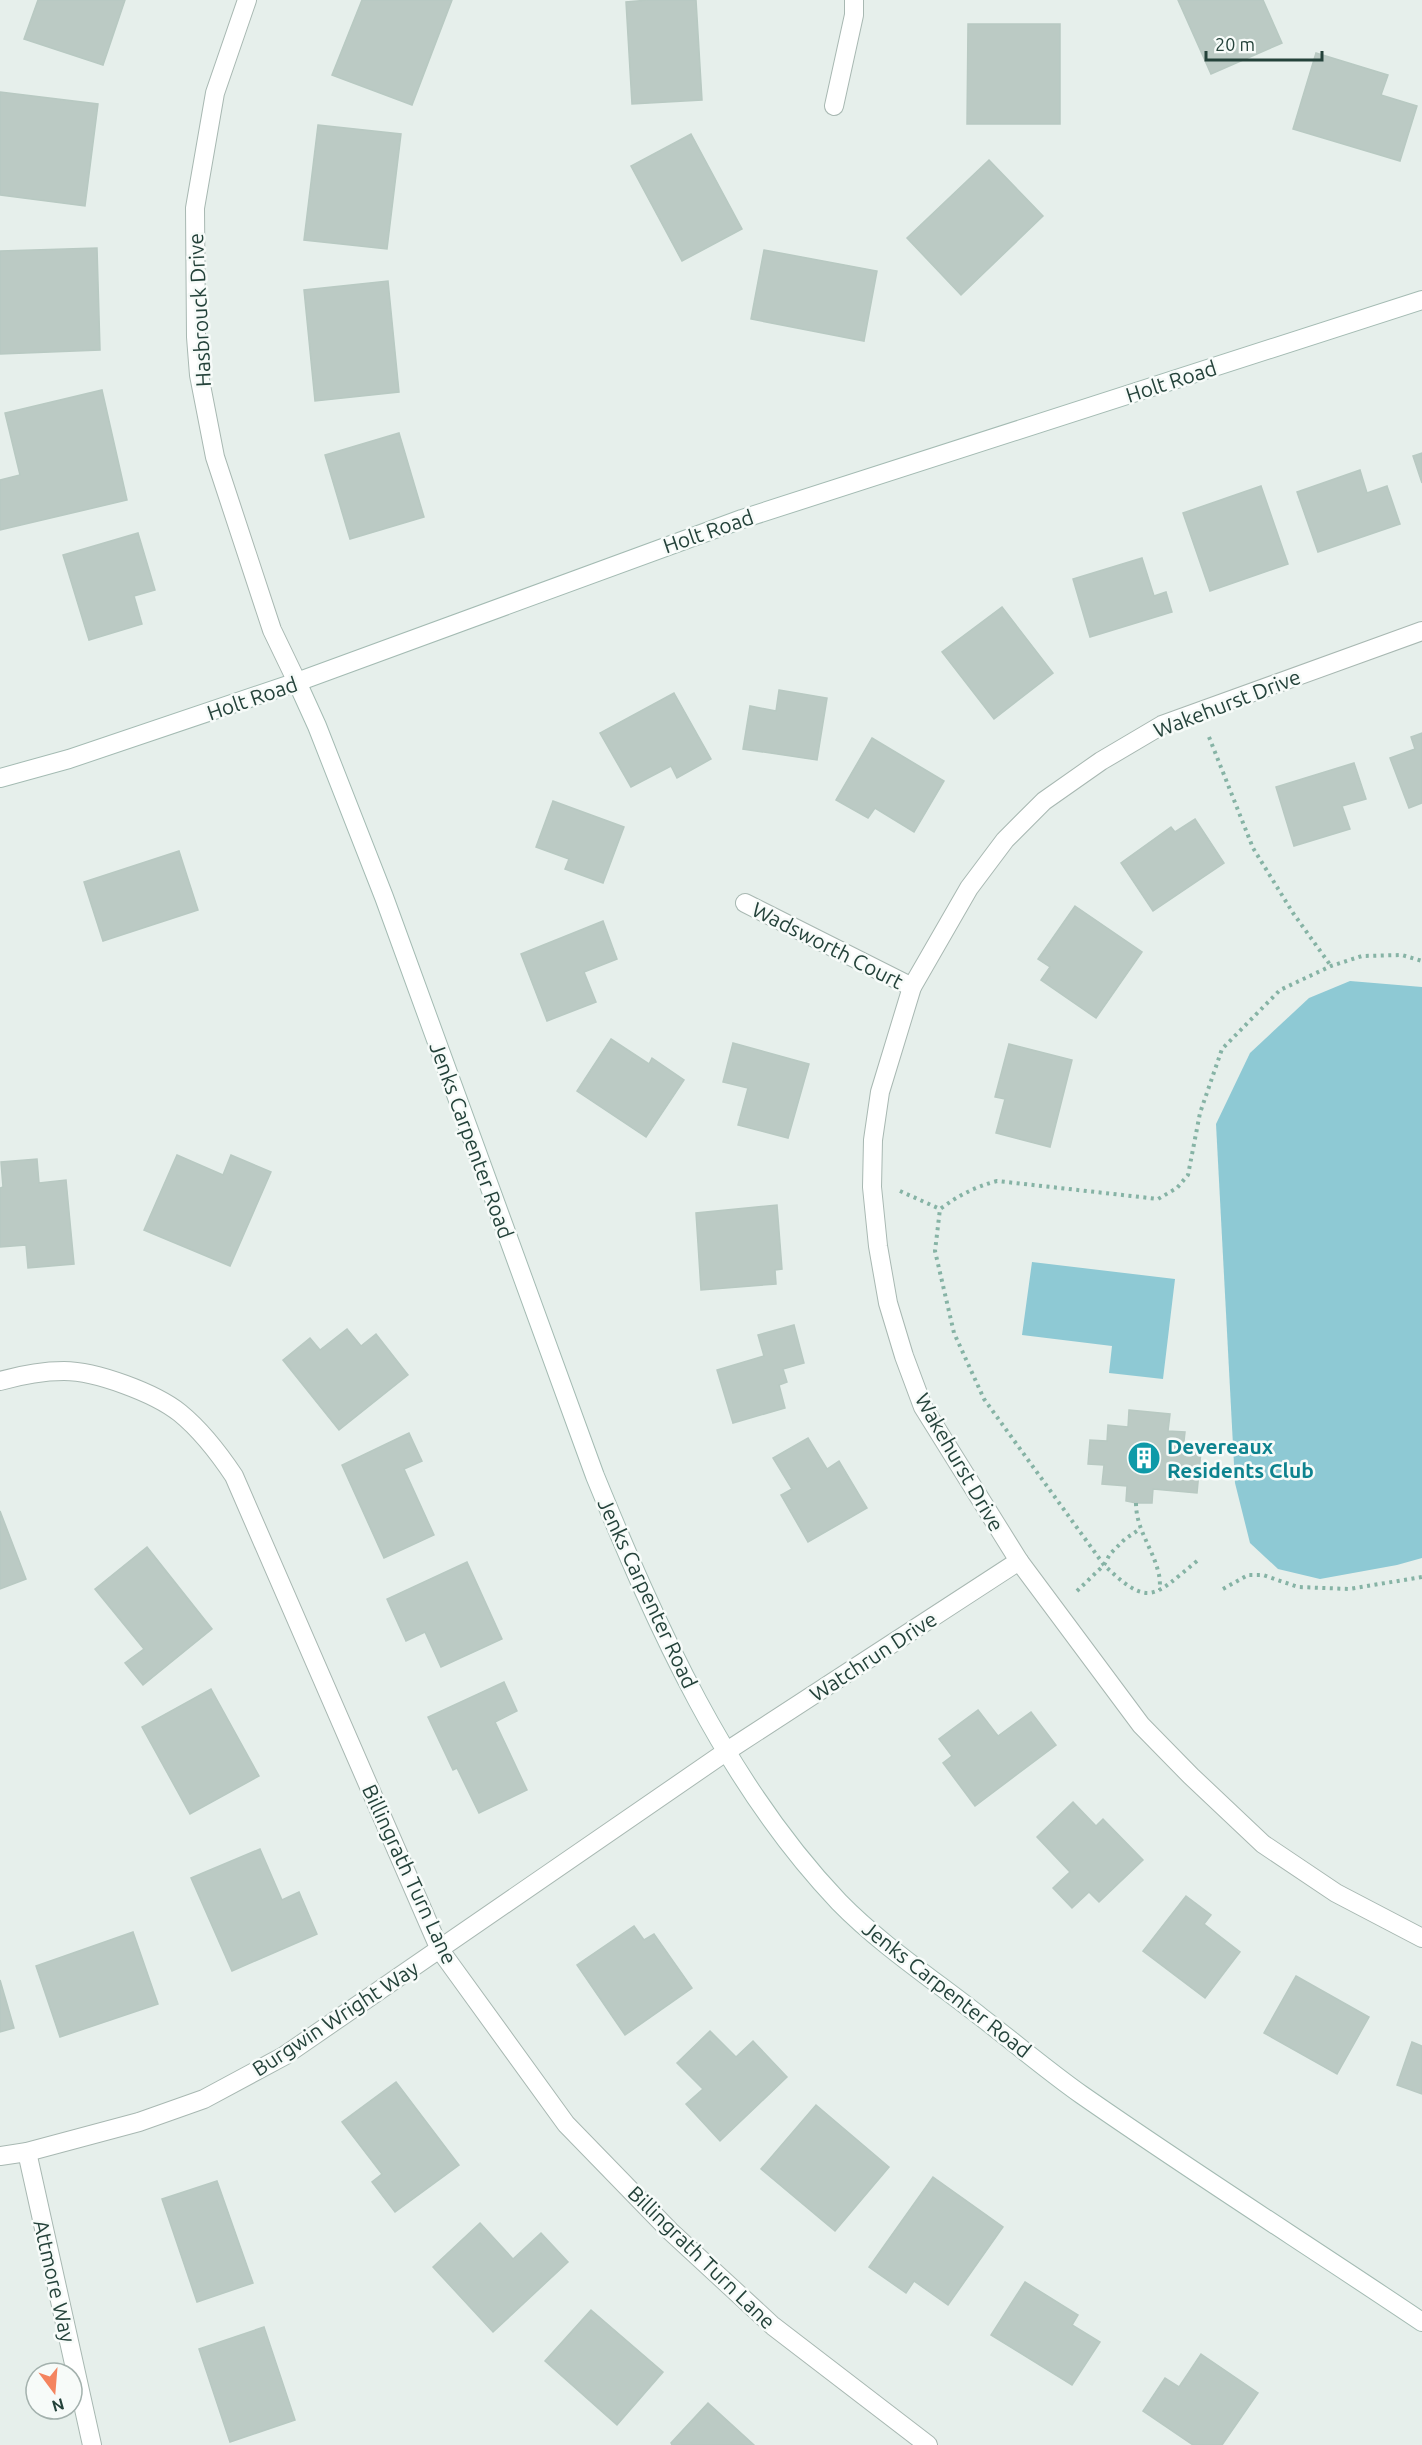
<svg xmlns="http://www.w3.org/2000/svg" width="1422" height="2445" font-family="Ubuntu,sans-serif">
  <rect width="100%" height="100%" fill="#e6efeb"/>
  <!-- water -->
  <g fill="#8ec9d4">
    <path d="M 1350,981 L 1422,987 L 1422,1558 L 1397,1565 L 1320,1579 L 1278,1569 L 1250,1543 L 1235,1483 L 1216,1124 L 1250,1053 L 1309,998 Z"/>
    <path d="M 1032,1262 L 1175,1279 L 1163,1379 L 1109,1373 L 1112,1346 L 1022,1335 Z"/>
  </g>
  <!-- building -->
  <g fill="#bbcac4" stroke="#b8c9c2" stroke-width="1.5">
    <path d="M 38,0 L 125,0 L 103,65 L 24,39 Z"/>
    <path d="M 362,0 L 452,0 L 412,105 L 332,75 Z"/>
    <path d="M 648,0 L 696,0 L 702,100 L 632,104 L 626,2 Z"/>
    <path d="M 1178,0 L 1263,0 L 1282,43 L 1211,74 Z"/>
    <path d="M 968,24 L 1060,24 L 1060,124 L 967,124 Z"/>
    <path d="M 1316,53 L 1388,75 L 1381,95 L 1417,106 L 1400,161 L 1293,129 Z"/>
    <path d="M 0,92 L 98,104 L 85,206 L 0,195 Z"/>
    <path d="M 318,125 L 401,134 L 387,249 L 304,240 Z"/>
    <path d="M 691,134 L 742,229 L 682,261 L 631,166 Z"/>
    <path d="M 989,160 L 1043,216 L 961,295 L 907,238 Z"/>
    <path d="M 97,248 L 100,350 L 0,354 L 0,251 Z"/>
    <path d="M 764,250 L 877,271 L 864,341 L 751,319 Z"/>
    <path d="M 388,281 L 399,392 L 315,401 L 304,290 Z"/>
    <path d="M 102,390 L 127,500 L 0,530 L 0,480 L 20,475 L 5,413 Z"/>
    <path d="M 399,433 L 424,517 L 350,539 L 325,455 Z"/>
    <path d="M 1422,453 L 1422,483 L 1413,456 Z"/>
    <path d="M 1360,470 L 1367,493 L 1387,486 L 1400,524 L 1318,552 L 1297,492 Z"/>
    <path d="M 1261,486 L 1288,564 L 1210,591 L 1183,513 Z"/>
    <path d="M 138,533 L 155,590 L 134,596 L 142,624 L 89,640 L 63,555 Z"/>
    <path d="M 1142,558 L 1154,596 L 1166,592 L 1172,612 L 1090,637 L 1073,579 Z"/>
    <path d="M 1002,607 L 1053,673 L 994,719 L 942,652 Z"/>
    <path d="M 779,690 L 827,698 L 817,760 L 743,749 L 750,706 L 776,711 Z"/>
    <path d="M 674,693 L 711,759 L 677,778 L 671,766 L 631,787 L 600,733 Z"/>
    <path d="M 1422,733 L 1422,803 L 1409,808 L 1390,758 L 1415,749 L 1411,737 Z"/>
    <path d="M 872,738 L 944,781 L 914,832 L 875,808 L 868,818 L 836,800 Z"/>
    <path d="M 1354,763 L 1366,799 L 1342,806 L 1350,829 L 1294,846 L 1276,787 Z"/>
    <path d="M 553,801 L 624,827 L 603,883 L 565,869 L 569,859 L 536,847 Z"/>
    <path d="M 1195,819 L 1224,863 L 1153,911 L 1121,863 L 1171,827 L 1175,832 Z"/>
    <path d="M 179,851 L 198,910 L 103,941 L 84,882 Z"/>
    <path d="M 1075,906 L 1142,952 L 1096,1018 L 1041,980 L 1050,967 L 1038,959 Z"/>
    <path d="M 603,921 L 617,959 L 584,972 L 596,1002 L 547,1021 L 521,954 Z"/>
    <path d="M 611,1039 L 649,1064 L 652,1058 L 684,1080 L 646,1137 L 577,1091 Z"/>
    <path d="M 733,1043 L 809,1064 L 788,1138 L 738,1125 L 748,1088 L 723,1082 Z"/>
    <path d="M 1009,1044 L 1072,1060 L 1050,1147 L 996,1133 L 1005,1099 L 995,1097 Z"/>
    <path d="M 177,1155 L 223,1175 L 231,1155 L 271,1172 L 230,1266 L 144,1230 Z"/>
    <path d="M 37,1159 L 39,1183 L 66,1180 L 74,1264 L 28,1268 L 26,1245 L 0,1247 L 0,1188 L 3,1187 L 1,1162 Z"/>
    <path d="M 777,1205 L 782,1269 L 775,1270 L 776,1284 L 701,1290 L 696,1213 Z"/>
    <path d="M 794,1325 L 804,1363 L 783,1369 L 787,1382 L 779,1385 L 785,1408 L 733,1423 L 717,1370 L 764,1356 L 758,1335 Z"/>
    <path d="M 347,1329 L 361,1346 L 376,1334 L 408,1375 L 339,1430 L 283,1360 L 310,1338 L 320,1350 Z"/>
    <path d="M 1129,1410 L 1170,1414 L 1168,1431 L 1185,1432 L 1183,1450 L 1201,1451 L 1197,1493 L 1153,1489 L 1152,1503 L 1136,1503 L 1126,1501 L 1127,1486 L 1102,1484 L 1104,1465 L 1088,1464 L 1090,1440 L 1107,1441 L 1108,1425 L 1128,1427 Z"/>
    <path d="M 409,1433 L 422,1461 L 404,1469 L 434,1535 L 384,1558 L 342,1465 Z"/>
    <path d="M 808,1438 L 827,1469 L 839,1461 L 867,1508 L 808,1542 L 781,1495 L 792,1489 L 773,1458 Z"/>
    <path d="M 0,1511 L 26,1579 L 0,1589 Z"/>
    <path d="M 147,1547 L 212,1629 L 143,1685 L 125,1663 L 144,1649 L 95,1589 Z"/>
    <path d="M 467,1562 L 502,1639 L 441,1667 L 425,1632 L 406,1641 L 387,1599 Z"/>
    <path d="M 504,1682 L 517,1711 L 495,1722 L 527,1790 L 479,1813 L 457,1768 L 453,1770 L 428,1717 Z"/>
    <path d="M 211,1689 L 259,1776 L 190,1814 L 142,1727 Z"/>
    <path d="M 978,1710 L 998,1736 L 1031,1712 L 1056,1745 L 975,1806 L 943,1763 L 952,1756 L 939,1739 Z"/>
    <path d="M 1073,1802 L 1096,1826 L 1103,1819 L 1143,1860 L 1099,1902 L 1089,1892 L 1072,1908 L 1053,1888 L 1070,1872 L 1037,1837 Z"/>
    <path d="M 260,1849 L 282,1900 L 299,1892 L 317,1934 L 232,1971 L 191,1878 Z"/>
    <path d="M 1186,1896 L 1211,1915 L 1204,1924 L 1240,1952 L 1205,1998 L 1143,1951 Z"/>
    <path d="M 634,1926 L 644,1940 L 654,1934 L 692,1988 L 625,2035 L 577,1965 Z"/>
    <path d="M 133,1932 L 158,2004 L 60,2037 L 36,1966 Z"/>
    <path d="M 1296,1976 L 1369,2017 L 1337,2074 L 1264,2033 Z"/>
    <path d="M 0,1980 L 14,2028 L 0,2032 Z"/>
    <path d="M 710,2031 L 736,2057 L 753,2041 L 787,2077 L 720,2141 L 686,2104 L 703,2089 L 677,2063 Z"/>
    <path d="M 1412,2042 L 1422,2046 L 1422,2094 L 1397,2085 Z"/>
    <path d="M 396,2082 L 459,2165 L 395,2212 L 372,2182 L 382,2174 L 342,2122 Z"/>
    <path d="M 816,2105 L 889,2167 L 835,2231 L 761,2169 Z"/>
    <path d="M 933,2177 L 1003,2227 L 948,2305 L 914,2281 L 906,2293 L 869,2267 Z"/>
    <path d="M 217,2181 L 253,2283 L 197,2302 L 162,2199 Z"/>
    <path d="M 480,2223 L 513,2259 L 541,2233 L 568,2262 L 493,2332 L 433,2267 Z"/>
    <path d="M 1025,2282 L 1078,2315 L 1072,2325 L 1100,2342 L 1072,2385 L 991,2335 Z"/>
    <path d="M 591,2310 L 663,2372 L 617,2425 L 545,2361 Z"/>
    <path d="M 264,2327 L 295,2420 L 230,2442 L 199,2349 Z"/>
    <path d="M 1201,2354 L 1258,2393 L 1222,2445 L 1193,2445 L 1143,2411 L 1165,2378 L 1179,2387 Z"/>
    <path d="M 708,2403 L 754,2445 L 672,2445 L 671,2443 Z"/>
  </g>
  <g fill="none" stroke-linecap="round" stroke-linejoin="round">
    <!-- street casing -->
    <g stroke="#a8b8b2" stroke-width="20">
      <g id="street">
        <path d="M 247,0 L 215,93 L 195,208 L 196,337 L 199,375 L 215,457 L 272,630 L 297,682"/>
        <path d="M 834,106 L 854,15 L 854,0"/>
        <path d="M 1422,631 L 1162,725 L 1101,761 L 1044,801 L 1005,840 L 969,888 L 912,987 L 880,1092 L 873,1140 L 872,1187 L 878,1246 L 888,1303 L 904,1356 L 923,1407 L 1019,1561 L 1141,1725 L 1191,1776 L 1263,1844 L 1336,1893 L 1422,1938"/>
        <path d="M 745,903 L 912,987"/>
        <path d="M 0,1381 C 21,1375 42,1371 64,1371 C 96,1371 155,1393 180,1413 C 202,1431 218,1452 234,1476 L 440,1950 L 566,2124 L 670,2231 L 773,2326 L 928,2445"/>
        <path d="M 27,2152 L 92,2445"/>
        <path d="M 0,2156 L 27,2152 L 139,2122 L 204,2099 L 284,2056 L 727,1751 L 1019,1561"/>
      </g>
    </g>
    <!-- secondary casing -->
    <g stroke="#a4bbb3" stroke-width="20">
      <g id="secondary">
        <path d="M 297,682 L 317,726 L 384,897 L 595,1476 C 657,1627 725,1782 839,1902 C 881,1945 934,1980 981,2017 C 1015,2043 1048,2071 1082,2095 C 1194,2173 1309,2246 1422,2322"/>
        <path d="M 0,778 L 69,759 L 297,682 L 742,519 L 1422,300"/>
      </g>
    </g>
    <!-- path -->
    <g stroke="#86b3a5" stroke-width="4" stroke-dasharray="3 4.5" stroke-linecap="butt">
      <path d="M 1209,737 L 1253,848 L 1293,913 L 1331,966"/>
      <path d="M 900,1191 L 940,1209"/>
      <path d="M 1136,1503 C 1136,1529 1152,1547 1158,1571 C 1160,1577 1160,1584 1160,1590"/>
      <path d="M 1197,1561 C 1153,1597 1149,1608 1104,1565 L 984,1399 L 954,1333 L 935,1251 L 940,1209 C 958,1196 974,1187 997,1181 L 1158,1199 L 1177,1188 L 1188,1175 L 1200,1113 L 1222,1049 L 1280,990 L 1331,966 L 1362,956 L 1402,955 L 1422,961"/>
      <path d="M 1223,1589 L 1248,1575 L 1263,1575 L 1298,1587 L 1349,1589 L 1422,1577"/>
      <path d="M 1077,1591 L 1104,1565 L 1110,1554 L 1125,1539 L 1140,1529"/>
    </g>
    <!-- street -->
    <use href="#street" stroke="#fff" stroke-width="18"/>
    <!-- secondary -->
    <use href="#secondary" stroke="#fff" stroke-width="18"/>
  </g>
  <!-- icons -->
  <defs>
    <g id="building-disc" transform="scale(1.725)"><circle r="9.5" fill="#0f9aa8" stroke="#f7fbf9"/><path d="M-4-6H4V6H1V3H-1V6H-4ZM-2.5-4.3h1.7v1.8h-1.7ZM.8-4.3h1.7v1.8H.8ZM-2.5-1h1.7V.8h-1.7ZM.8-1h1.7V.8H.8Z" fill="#fff"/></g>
  </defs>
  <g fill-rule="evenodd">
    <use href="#building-disc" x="1144" y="1458"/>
  </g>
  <g text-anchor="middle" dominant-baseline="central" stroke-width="5" stroke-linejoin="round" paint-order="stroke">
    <!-- street labels -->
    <g font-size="21" fill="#24423a" stroke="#f7fbf9">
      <text transform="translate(199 310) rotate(-93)">Hasbrouck Drive</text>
      <text transform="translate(1171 381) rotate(-18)">Holt Road</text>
      <text transform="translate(708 531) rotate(-19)">Holt Road</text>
      <text transform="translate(252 698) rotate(-19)">Holt Road</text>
      <text transform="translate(1227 703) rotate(-21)">Wakehurst Drive</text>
      <text transform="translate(828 945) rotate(27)">Wadsworth Court</text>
      <text transform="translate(472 1140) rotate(70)">Jenks Carpenter Road</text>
      <text transform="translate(960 1462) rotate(60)">Wakehurst Drive</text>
      <text transform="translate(648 1593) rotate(65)">Jenks Carpenter Road</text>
      <text transform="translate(873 1656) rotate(-33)">Watchrun Drive</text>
      <text transform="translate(410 1874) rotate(65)">Billingrath Turn Lane</text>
      <text transform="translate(947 1989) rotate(38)">Jenks Carpenter Road</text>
      <text transform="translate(335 2018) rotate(-33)">Burgwin Wright Way</text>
      <text transform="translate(702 2257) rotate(44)">Billingrath Turn Lane</text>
      <text transform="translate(55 2281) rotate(77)">Attmore Way</text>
    </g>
    <!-- culture labels -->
    <g font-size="21" font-weight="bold" fill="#0d838f" stroke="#f7fbf9" text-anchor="start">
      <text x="1167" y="1446">Devereaux<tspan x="1167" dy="24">Residents Club</tspan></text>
    </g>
  </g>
  <!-- north arrow -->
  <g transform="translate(54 2391) rotate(164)"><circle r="28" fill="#f7fbf9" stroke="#a3b1ad" stroke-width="1.5"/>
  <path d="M0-4.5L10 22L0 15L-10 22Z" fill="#f4845f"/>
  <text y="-9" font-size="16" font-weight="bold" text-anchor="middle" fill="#24423a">N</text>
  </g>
  <!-- scale -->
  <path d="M1206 51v9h116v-9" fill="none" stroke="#24423a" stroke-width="3"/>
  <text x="1215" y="51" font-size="18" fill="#24423a" stroke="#f7fbf9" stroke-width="4.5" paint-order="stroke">20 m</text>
</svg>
